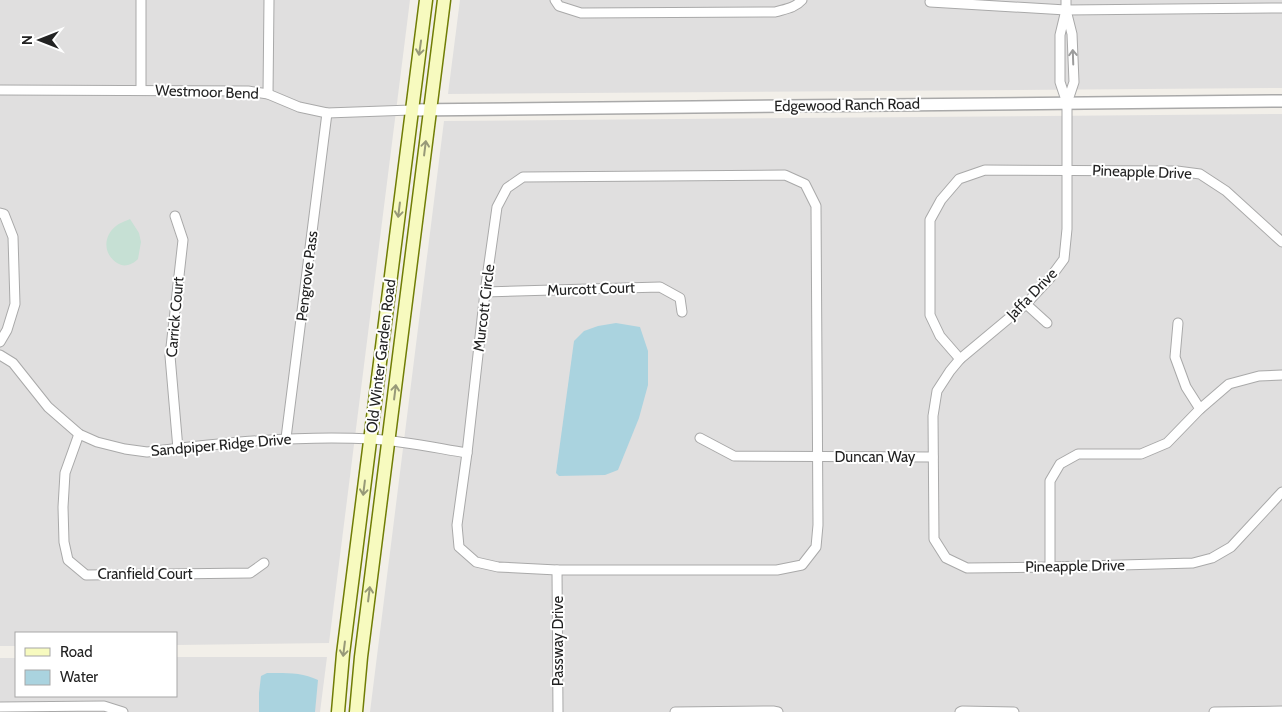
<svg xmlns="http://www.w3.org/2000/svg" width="1282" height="712" font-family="Cabin,sans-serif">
  <rect width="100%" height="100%" fill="#f2efe9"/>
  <!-- residential -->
  <g fill="#e0dfdf">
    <path d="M 0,0 L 410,0 L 329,643 L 176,645 L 176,633 L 16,633 L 16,646 L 0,646 Z"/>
    <path d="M 460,0 L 1282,0 L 1282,88 L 448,94 Z"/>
    <path d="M 1282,114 L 1282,712 L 370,712 L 444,121 Z"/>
    <path d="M 176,657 L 327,657 L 320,712 L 0,712 L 0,658 L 16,658 L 16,696 L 176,696 Z"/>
  </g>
  <!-- wetland -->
  <path fill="#c6e0d4" d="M 130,219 L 139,233 L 141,242 L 138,259 C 135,262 132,264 128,265 C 123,266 121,265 117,263 C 103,254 103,236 116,226 C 119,223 126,221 130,219 Z"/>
  <!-- water -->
  <g fill="#aad3df">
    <path d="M 616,323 L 640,327 L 648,351 L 648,385 L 639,418 L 618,470 L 605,475 L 559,476 L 556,473 L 574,341 L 584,331 L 598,326 Z"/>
    <path d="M 267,673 C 284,673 302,672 318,680 L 315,712 L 259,712 L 259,693 L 261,676 Z"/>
  </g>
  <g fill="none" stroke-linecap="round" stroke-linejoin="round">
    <!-- minor casing -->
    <g stroke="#a9a9a9" stroke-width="11">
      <g id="minor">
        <path d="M 555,0 L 559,6 L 581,13 L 775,12 C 785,9 795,8 802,0"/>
        <path d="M 1066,0 L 1066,10 L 1060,35 L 1060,82 L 1067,103"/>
        <path d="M 930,2 L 1066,10 L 1282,8"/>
        <path d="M 1066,10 L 1072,34 L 1074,82 L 1067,103 L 1067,229 L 1064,259 L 1050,278 L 1026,304 L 960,359 L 950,371 L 937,391 L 933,416 L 934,539 L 946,558 L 967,568 L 1050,567 L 1193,563 L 1212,558 L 1231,547 L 1282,492"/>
        <path d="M 0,90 L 248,91 L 268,94 L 299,107 L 327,113 L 411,110"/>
        <path d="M 141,90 L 141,0"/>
        <path d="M 268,94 L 269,0"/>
        <path d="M 785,175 L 805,184 L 816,206 L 818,525 L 816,547 L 802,565 L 777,570 L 557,570 L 498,567 L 476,562 L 459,547 L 457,525 L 467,453 L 485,292 L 497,207 L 507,188 L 523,177 Z"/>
        <path d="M 0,213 L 4,214 L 13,237 L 15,304 L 7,330 L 0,342"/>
        <path d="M 175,216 L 183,240 L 170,356 L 178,449"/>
        <path d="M 485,292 L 660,287 L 680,298 L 682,312"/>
        <path d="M 1026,304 L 1047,323"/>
        <path d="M 1178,323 L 1175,357 L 1186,387 L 1200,409"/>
        <path d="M 0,355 L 13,363 L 48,407 L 79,434 L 97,442 L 125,449 L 147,452 C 222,443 297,435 372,439 C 404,441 436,448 467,453"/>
        <path d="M 960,359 L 940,336 L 930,315 L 930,220 L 941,200 L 959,179 L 985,170 L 1177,171 L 1200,174 L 1226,191 L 1282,242"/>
        <path d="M 79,434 L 65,473 L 63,507 L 64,542 L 68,560 L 86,575 L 250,573 L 264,563"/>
        <path d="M 286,438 L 327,113"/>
        <path d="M 700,438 L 734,456 L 933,457"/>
        <path d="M 1050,567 L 1050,481 L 1060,464 L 1078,454 L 1141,454 L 1167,443 L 1200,409 L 1229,384 L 1259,376 L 1282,375"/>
        <path d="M 557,570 L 558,712"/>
        <path d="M 0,707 L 104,706 L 123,712"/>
        <path d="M 675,712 L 773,711 L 778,712"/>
        <path d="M 960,712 L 962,711 L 1014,712"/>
        <path d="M 1214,712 L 1282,711"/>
      </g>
    </g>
    <!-- tertiary casing -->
    <g stroke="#a9a9a9" stroke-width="14">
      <path id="tertiary" d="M 411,110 L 1282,101"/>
    </g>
    <!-- secondary casing -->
    <g stroke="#707d05" stroke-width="15">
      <g id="secondary">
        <path d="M 338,712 L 343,654 L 426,0"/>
        <path d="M 356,712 L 361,657 L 444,0"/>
      </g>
    </g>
    <!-- minor -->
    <use href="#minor" stroke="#fff" stroke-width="9"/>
    <!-- tertiary -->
    <use href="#tertiary" stroke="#fff" stroke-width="11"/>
    <!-- secondary -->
    <use href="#secondary" stroke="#f7fabf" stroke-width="12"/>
  </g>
  <!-- one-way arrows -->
  <defs><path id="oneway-shaft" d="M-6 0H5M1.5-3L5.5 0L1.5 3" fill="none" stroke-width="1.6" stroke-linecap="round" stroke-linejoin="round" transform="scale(1.25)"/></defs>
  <g stroke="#979978">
    <use href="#oneway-shaft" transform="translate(420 48) rotate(98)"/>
    <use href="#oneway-shaft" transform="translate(425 148) rotate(-83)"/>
    <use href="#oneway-shaft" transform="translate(399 210) rotate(97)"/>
    <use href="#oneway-shaft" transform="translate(395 392) rotate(-83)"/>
    <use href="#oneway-shaft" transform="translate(364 488) rotate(97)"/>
    <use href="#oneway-shaft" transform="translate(369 594) rotate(-83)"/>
    <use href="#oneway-shaft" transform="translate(344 649) rotate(97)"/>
  </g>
  <use stroke="#9c9c9c" href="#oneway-shaft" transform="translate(1073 57) rotate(-92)"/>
  <g text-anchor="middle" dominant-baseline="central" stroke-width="4" stroke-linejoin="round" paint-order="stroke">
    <!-- street labels -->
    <g font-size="15" fill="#222" stroke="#fff">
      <text transform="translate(207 92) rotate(2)">Westmoor Bend</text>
      <text transform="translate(847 105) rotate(-1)">Edgewood Ranch Road</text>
      <text transform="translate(1142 172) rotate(2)">Pineapple Drive</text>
      <text transform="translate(307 276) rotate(-83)">Pengrove Pass</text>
      <text transform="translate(591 289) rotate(-2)">Murcott Court</text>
      <text transform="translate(1032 294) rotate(-46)">Jaffa Drive</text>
      <text transform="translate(484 308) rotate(-83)">Murcott Circle</text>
      <text transform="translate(175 317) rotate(-85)">Carrick Court</text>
      <text transform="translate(381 356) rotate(-83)">Old Winter Garden Road</text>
      <text transform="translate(221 445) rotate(-5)">Sandpiper Ridge Drive</text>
      <text x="875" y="457">Duncan Way</text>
      <text transform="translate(1075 566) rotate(-1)">Pineapple Drive</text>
      <text x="145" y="574">Cranfield Court</text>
      <text transform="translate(558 641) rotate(-90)">Passway Drive</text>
    </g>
  </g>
  <!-- legend -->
  <rect x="15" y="632" width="162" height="65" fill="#ffffff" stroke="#a7a7a7"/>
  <rect x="25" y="648" width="25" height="8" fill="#f7fabf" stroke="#a7a7a7"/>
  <text x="60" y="657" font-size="15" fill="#222222">Road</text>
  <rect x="25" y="670" width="25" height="15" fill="#aad3df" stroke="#a7a7a7"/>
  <text x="60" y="682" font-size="15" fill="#222222">Water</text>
  <!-- north arrow -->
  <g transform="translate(40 40) rotate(270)" stroke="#ffffff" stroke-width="4" paint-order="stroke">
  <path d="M0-4L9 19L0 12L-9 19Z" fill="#222222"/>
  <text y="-8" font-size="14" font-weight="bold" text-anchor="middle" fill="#222222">N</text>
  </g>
</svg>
